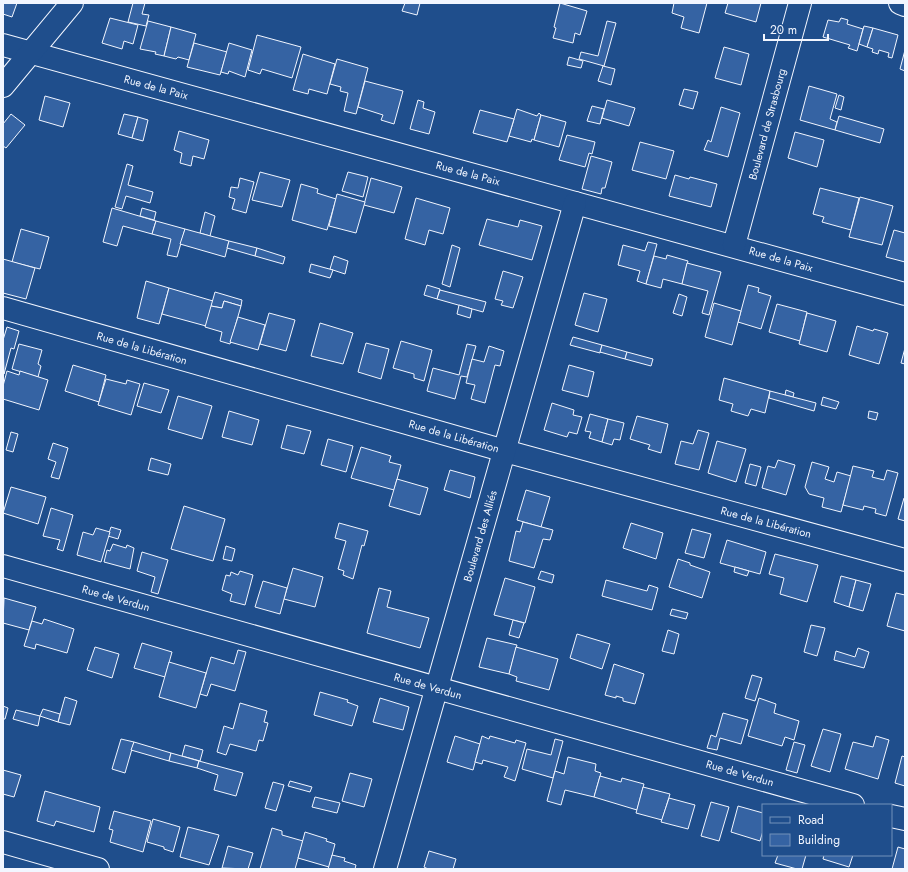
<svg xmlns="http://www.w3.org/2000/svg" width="908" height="872" font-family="Jost,sans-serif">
  <rect width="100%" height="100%" fill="#1f4e8c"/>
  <!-- building -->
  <g fill="#3563a3" stroke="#f2f6ff">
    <path d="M 3,3 L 17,3 L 12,17 L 3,14 Z"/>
    <path d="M 133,3 L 145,3 L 142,14 L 149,15 L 146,26 L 128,22 Z"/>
    <path d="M 405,3 L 420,3 L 417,15 L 402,11 Z"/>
    <path d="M 560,3 L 587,11 L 580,35 L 575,33 L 573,43 L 553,38 L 556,28 L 554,27 Z"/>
    <path d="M 674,3 L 707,3 L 699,33 L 681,28 L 684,17 L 672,13 Z"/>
    <path d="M 728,3 L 761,3 L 756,22 L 725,13 Z"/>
    <path d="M 110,18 L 138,25 L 133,44 L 124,41 L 122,49 L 102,43 Z"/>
    <path d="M 841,18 L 848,20 L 847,24 L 863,29 L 857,51 L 848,48 L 850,45 L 823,37 L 828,20 L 839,22 Z"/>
    <path d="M 148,21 L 171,27 L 164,56 L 155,54 L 156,52 L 140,49 Z"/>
    <path d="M 607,21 L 616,23 L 604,66 L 579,59 L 581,52 L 598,56 Z"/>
    <path d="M 864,26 L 873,28 L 867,47 L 859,44 Z"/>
    <path d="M 171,27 L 196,34 L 189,60 L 178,57 L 176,59 L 164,56 Z"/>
    <path d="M 873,28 L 898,35 L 892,58 L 888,57 L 889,53 L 879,50 L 878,54 L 872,52 L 873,49 L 867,47 Z"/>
    <path d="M 257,35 L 301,47 L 292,78 L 262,69 L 260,74 L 248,70 Z"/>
    <path d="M 194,43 L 227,52 L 220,75 L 187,67 Z"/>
    <path d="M 229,43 L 252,50 L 245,77 L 229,71 L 228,74 L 221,72 Z"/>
    <path d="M 724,47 L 749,54 L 741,85 L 715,78 Z"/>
    <path d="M 905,50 L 905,71 L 900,69 Z"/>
    <path d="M 303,54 L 335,64 L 327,94 L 309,89 L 308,94 L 293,90 Z"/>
    <path d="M 569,57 L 583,61 L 581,68 L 567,65 Z"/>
    <path d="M 337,59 L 368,68 L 356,114 L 344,111 L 348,93 L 340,91 L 341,87 L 330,84 Z"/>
    <path d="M 603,66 L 615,69 L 611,85 L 598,81 Z"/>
    <path d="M 365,81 L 403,91 L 394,124 L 381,120 L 383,115 L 358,107 Z"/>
    <path d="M 809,86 L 837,94 L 830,119 L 837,122 L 835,130 L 800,120 Z"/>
    <path d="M 684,89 L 698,92 L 693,109 L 679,105 Z"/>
    <path d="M 839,95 L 844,97 L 841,110 L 835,108 Z"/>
    <path d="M 45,96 L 70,103 L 63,127 L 39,120 Z"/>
    <path d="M 418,100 L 424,102 L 423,108 L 435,112 L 429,134 L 410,129 Z"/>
    <path d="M 607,100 L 635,108 L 629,126 L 602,118 Z"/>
    <path d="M 592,106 L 604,109 L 600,124 L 587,121 Z"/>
    <path d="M 721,107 L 740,113 L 728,157 L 704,150 L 708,140 L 711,142 Z"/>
    <path d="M 517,109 L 537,116 L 539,113 L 541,115 L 534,140 L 532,139 L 531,142 L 509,136 Z"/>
    <path d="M 480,110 L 514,119 L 507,142 L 473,133 Z"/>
    <path d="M 11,114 L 25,125 L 6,148 L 3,146 L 3,124 Z"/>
    <path d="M 124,114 L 138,117 L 132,138 L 118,134 Z"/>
    <path d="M 541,115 L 566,122 L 559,147 L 534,140 Z"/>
    <path d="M 839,116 L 884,129 L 880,143 L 835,130 Z"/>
    <path d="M 138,117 L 148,120 L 143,141 L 132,138 Z"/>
    <path d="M 179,131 L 209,140 L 204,159 L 193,156 L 191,166 L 180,163 L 182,153 L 174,150 Z"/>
    <path d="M 795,132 L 824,140 L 817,167 L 788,158 Z"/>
    <path d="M 567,135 L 595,142 L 592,154 L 589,153 L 585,167 L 559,160 Z"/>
    <path d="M 640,142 L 674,151 L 666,179 L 632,170 Z"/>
    <path d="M 591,156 L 612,162 L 605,188 L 602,188 L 601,194 L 582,189 Z"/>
    <path d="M 127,164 L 133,166 L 128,185 L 153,192 L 150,203 L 126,196 L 122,209 L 115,207 Z"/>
    <path d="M 260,172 L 290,180 L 282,207 L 252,200 Z"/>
    <path d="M 348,172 L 368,177 L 363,197 L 342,191 Z"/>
    <path d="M 675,175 L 689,179 L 690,177 L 717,184 L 711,207 L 669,196 Z"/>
    <path d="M 240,178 L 254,182 L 246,213 L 232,209 L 235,199 L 229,197 L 231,187 L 238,188 Z"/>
    <path d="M 371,178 L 402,187 L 394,213 L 364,205 Z"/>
    <path d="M 301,184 L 318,189 L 317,193 L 336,199 L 327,230 L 292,220 Z"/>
    <path d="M 820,188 L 859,198 L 851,230 L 822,222 L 824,217 L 813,214 Z"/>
    <path d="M 337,194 L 365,202 L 356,233 L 329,226 Z"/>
    <path d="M 860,197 L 893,206 L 882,245 L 849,237 Z"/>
    <path d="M 416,198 L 450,208 L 443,234 L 429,230 L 425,245 L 405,239 Z"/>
    <path d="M 112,208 L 156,221 L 152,234 L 123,226 L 117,246 L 103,242 Z"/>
    <path d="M 142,208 L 156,212 L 154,220 L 140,216 Z"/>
    <path d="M 205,212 L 215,216 L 210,236 L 200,233 Z"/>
    <path d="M 487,219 L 518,227 L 520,220 L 542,226 L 532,260 L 479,245 Z"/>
    <path d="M 156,221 L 185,229 L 177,257 L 167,255 L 171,239 L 152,234 Z"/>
    <path d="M 21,229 L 49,237 L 40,269 L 12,262 Z"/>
    <path d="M 185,229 L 229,241 L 225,257 L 180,244 Z"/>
    <path d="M 894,230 L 905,233 L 905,262 L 886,257 Z"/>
    <path d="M 229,241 L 257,248 L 255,256 L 227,248 Z"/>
    <path d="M 648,242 L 657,244 L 646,284 L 637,281 L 640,271 L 618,265 L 623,245 L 645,251 Z"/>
    <path d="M 452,245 L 460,248 L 450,287 L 442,284 Z"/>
    <path d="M 257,248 L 285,257 L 283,264 L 255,256 Z"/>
    <path d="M 667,255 L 688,261 L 682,284 L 663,279 L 661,288 L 646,284 L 654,256 L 666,259 Z"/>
    <path d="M 334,256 L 348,261 L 345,274 L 330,269 Z"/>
    <path d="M 3,259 L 35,268 L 26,299 L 3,293 Z"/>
    <path d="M 687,263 L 721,272 L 709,315 L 702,313 L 708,291 L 682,284 Z"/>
    <path d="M 311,264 L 333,270 L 330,278 L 309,272 Z"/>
    <path d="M 503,271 L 523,277 L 513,308 L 501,305 L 503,301 L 495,299 Z"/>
    <path d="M 146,281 L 169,288 L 159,324 L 137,318 Z"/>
    <path d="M 427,285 L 440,289 L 437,299 L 424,295 Z"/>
    <path d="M 748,285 L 759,288 L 758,292 L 771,296 L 761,329 L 738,322 Z"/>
    <path d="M 169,288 L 213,301 L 206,326 L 162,314 Z"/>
    <path d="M 440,290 L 486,302 L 483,312 L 437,299 Z"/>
    <path d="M 215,292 L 242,300 L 241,306 L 224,301 L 222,308 L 211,306 Z"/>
    <path d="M 584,293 L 607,299 L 598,332 L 575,325 Z"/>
    <path d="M 679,294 L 687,297 L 682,316 L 673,313 Z"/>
    <path d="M 224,301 L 241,306 L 230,344 L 220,341 L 222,332 L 205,327 L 211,306 L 222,308 Z"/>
    <path d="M 714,303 L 741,311 L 732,345 L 705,337 Z"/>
    <path d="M 777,304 L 807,312 L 800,341 L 769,332 Z"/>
    <path d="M 459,305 L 472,309 L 470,318 L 457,314 Z"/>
    <path d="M 269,313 L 295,320 L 286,351 L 260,344 Z"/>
    <path d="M 807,313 L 836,321 L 827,352 L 799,344 Z"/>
    <path d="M 238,317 L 265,325 L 258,350 L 230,342 Z"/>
    <path d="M 320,323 L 353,333 L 343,364 L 311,356 Z"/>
    <path d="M 857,326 L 873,331 L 874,329 L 888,333 L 879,364 L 849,355 Z"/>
    <path d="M 7,327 L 19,331 L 14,349 L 11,348 L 4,374 L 3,340 Z"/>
    <path d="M 573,337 L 602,345 L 600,353 L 570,345 Z"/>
    <path d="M 401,341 L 432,350 L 424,381 L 414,378 L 414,374 L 393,368 Z"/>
    <path d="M 366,343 L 389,349 L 381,379 L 358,372 Z"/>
    <path d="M 19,344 L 42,350 L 38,364 L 41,366 L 38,377 L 12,369 Z"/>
    <path d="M 467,344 L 476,346 L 467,377 L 461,376 L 455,399 L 427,391 L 433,368 L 459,375 Z"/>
    <path d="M 602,345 L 627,352 L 625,359 L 600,352 Z"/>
    <path d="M 489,346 L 504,351 L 500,366 L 495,365 L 485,403 L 471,399 L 475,385 L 466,383 L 472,359 L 484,362 Z"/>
    <path d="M 905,348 L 905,364 L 901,363 Z"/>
    <path d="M 627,352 L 653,359 L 651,366 L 625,359 Z"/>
    <path d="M 73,365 L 106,375 L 99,402 L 65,391 Z"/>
    <path d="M 569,365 L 594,372 L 588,397 L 562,390 Z"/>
    <path d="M 7,371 L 19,375 L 20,371 L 48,380 L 39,410 L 3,399 L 3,386 Z"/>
    <path d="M 724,378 L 770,391 L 765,413 L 751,409 L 748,416 L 731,411 L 733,404 L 719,400 Z"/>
    <path d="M 106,379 L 126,384 L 127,380 L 140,384 L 131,415 L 98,405 Z"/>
    <path d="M 144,383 L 169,390 L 161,413 L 137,406 Z"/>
    <path d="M 786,390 L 794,393 L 793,397 L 785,395 Z"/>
    <path d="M 770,391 L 816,403 L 814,411 L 769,398 Z"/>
    <path d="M 178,396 L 212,406 L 202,439 L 168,429 Z"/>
    <path d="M 823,397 L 839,402 L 836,409 L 821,405 Z"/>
    <path d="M 552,403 L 574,410 L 573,415 L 582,417 L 577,434 L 569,432 L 567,437 L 544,430 Z"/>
    <path d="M 229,411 L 259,420 L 252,445 L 222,437 Z"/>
    <path d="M 869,411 L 878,413 L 876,420 L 868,418 Z"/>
    <path d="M 590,414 L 608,419 L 602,442 L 589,438 L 591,432 L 585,431 Z"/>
    <path d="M 637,416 L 668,424 L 661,453 L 648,449 L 650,445 L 630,439 Z"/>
    <path d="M 608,419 L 624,423 L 620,440 L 614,439 L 612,445 L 602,442 Z"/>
    <path d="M 287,425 L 311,431 L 304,454 L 281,448 Z"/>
    <path d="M 698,430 L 709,433 L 699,470 L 675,464 L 681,441 L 693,444 Z"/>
    <path d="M 11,432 L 18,434 L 13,452 L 6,450 Z"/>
    <path d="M 328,439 L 353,446 L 346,472 L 321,465 Z"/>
    <path d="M 717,441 L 746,449 L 736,482 L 708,473 Z"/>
    <path d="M 53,443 L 68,448 L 59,479 L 51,477 L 56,462 L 48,459 Z"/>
    <path d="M 361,447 L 391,456 L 389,462 L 401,465 L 394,490 L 351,478 Z"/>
    <path d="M 151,458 L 171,464 L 168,475 L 148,470 Z"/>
    <path d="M 778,460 L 795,465 L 786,495 L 762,488 L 768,466 L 775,468 Z"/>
    <path d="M 812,462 L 829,467 L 825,479 L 834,482 L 837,472 L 851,476 L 841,512 L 822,507 L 824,498 L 809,494 L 805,487 Z"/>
    <path d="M 750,464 L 761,467 L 756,486 L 745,483 Z"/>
    <path d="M 853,466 L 874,471 L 872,477 L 884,480 L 887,470 L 898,473 L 886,516 L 875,513 L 876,509 L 864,506 L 863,510 L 843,505 Z"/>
    <path d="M 450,470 L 475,477 L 470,498 L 444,490 Z"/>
    <path d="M 397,479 L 428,488 L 420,515 L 389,506 Z"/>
    <path d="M 11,487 L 46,497 L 38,524 L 3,513 Z"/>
    <path d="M 526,490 L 550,497 L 541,527 L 517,520 Z"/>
    <path d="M 904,498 L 905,498 L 905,521 L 898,519 Z"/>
    <path d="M 184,506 L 225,519 L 213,561 L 171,549 Z"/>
    <path d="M 51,508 L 73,515 L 63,551 L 57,549 L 60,540 L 43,536 Z"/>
    <path d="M 523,522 L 553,530 L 550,540 L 543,539 L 534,568 L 509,561 L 516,531 L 520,532 Z"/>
    <path d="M 339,523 L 368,531 L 364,546 L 362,545 L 353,579 L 343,575 L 344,571 L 338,569 L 346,541 L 335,538 Z"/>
    <path d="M 631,523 L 663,533 L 656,559 L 623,548 Z"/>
    <path d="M 111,527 L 121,530 L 118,539 L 108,536 Z"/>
    <path d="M 96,528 L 110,532 L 101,562 L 77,555 L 83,532 L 93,535 Z"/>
    <path d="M 692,529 L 711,534 L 704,558 L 685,553 Z"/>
    <path d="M 727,540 L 766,552 L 760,574 L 720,563 Z"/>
    <path d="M 113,544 L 126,548 L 127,545 L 134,548 L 130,569 L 104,562 L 107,550 L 110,551 Z"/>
    <path d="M 226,546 L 235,549 L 232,561 L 223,559 Z"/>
    <path d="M 142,552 L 168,560 L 158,594 L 151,592 L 155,577 L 137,571 Z"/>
    <path d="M 775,554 L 818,565 L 807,602 L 780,594 L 784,578 L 769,574 Z"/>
    <path d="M 678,559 L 690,563 L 690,565 L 710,572 L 702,598 L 669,587 Z"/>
    <path d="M 735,567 L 749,571 L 747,576 L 734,572 Z"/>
    <path d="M 293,568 L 323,577 L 315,607 L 284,599 Z"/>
    <path d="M 240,571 L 253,575 L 245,605 L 230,601 L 232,594 L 222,590 L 226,575 L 230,576 L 231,572 L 238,575 Z"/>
    <path d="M 541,571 L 554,575 L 552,583 L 538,579 Z"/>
    <path d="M 841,576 L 856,580 L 849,607 L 834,602 Z"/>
    <path d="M 505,578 L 535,587 L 525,623 L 494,615 Z"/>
    <path d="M 606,580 L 647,591 L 649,585 L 658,588 L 652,610 L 602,596 Z"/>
    <path d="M 856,580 L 871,584 L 863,611 L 849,607 Z"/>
    <path d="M 263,581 L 287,588 L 280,614 L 255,607 Z"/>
    <path d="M 379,588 L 391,591 L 387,607 L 429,618 L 420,648 L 367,633 Z"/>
    <path d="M 896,593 L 905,595 L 905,631 L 887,626 Z"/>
    <path d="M 4,598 L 36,607 L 29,630 L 3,623 Z"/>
    <path d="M 672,609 L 688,613 L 686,619 L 670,615 Z"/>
    <path d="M 44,619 L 74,629 L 67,653 L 36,644 L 35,649 L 24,646 L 32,621 L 42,624 Z"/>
    <path d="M 513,620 L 524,623 L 519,638 L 509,635 Z"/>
    <path d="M 811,625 L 825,628 L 817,656 L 804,652 Z"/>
    <path d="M 668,630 L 679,634 L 674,654 L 662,651 Z"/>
    <path d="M 577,634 L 610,644 L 602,669 L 570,658 Z"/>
    <path d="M 487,638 L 517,645 L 509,674 L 479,667 Z"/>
    <path d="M 142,643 L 172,652 L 165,677 L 134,668 Z"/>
    <path d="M 95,647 L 119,654 L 112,678 L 87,670 Z"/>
    <path d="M 516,647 L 558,659 L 549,690 L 516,681 L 517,677 L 509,674 Z"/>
    <path d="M 858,648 L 869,652 L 864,668 L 834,660 L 836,651 L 855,657 Z"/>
    <path d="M 238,650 L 246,652 L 235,691 L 211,684 L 207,696 L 200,694 L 211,657 L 234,664 Z"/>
    <path d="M 169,662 L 206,673 L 196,708 L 159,697 Z"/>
    <path d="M 614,664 L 644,674 L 635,704 L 623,701 L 623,698 L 616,696 L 616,698 L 605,695 Z"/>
    <path d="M 752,675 L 762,678 L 755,701 L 745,698 Z"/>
    <path d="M 320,692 L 348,700 L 347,702 L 358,706 L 352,726 L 314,715 Z"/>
    <path d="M 65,697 L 77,701 L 70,725 L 58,722 Z"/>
    <path d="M 380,698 L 409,707 L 403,730 L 373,722 Z"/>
    <path d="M 759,698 L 776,704 L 774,713 L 799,721 L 794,740 L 785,737 L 782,746 L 748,736 Z"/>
    <path d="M 240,703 L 267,711 L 264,722 L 268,723 L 263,741 L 259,740 L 256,751 L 230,744 L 226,755 L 217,752 L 224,726 L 233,729 Z"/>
    <path d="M 3,706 L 8,708 L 5,719 L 3,719 Z"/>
    <path d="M 43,709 L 60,714 L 58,722 L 40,716 Z"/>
    <path d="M 16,710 L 40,716 L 38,726 L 13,719 Z"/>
    <path d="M 723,713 L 748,720 L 741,744 L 720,738 L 717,750 L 707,748 L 711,735 L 716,737 Z"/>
    <path d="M 823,729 L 841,734 L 830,772 L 811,766 Z"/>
    <path d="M 455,736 L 480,744 L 473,770 L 447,762 Z"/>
    <path d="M 482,736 L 489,739 L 490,736 L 515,743 L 516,740 L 526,743 L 515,781 L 504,777 L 508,767 L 483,760 L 482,764 L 475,762 Z"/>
    <path d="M 876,736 L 889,740 L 878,779 L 845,769 L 853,742 L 873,747 Z"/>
    <path d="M 121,739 L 134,742 L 125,773 L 112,769 Z"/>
    <path d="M 555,739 L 563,741 L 553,778 L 522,769 L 527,749 L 551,755 Z"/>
    <path d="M 134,742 L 171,753 L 169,761 L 131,750 Z"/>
    <path d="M 794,742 L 805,745 L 797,773 L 786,770 Z"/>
    <path d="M 185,745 L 203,750 L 200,761 L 182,756 Z"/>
    <path d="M 171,753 L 199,761 L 197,768 L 169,761 Z"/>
    <path d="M 902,756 L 905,757 L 905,786 L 895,783 Z"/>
    <path d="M 568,757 L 596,764 L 595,771 L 601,773 L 594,797 L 565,790 L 561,805 L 547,801 L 555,771 L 564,774 Z"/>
    <path d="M 199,761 L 243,773 L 236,796 L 214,790 L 218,775 L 197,768 Z"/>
    <path d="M 3,770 L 21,775 L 14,797 L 3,794 Z"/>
    <path d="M 350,773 L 372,779 L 364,807 L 342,801 Z"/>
    <path d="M 600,776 L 621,782 L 622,778 L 644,784 L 637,810 L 594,797 Z"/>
    <path d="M 290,781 L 312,787 L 310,792 L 288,786 Z"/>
    <path d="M 273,782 L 284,785 L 276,811 L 265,808 Z"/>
    <path d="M 643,787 L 670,794 L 662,820 L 636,813 Z"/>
    <path d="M 45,791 L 100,807 L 94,832 L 56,821 L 54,826 L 37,821 Z"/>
    <path d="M 315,797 L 340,803 L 337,813 L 312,807 Z"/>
    <path d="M 669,798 L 695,805 L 688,829 L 661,822 Z"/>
    <path d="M 711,802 L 729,807 L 719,841 L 701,836 Z"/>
    <path d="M 738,806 L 763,813 L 763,831 L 760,841 L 731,832 Z"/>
    <path d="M 114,811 L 151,821 L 143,852 L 110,842 L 113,830 L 109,829 Z"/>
    <path d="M 153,819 L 180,827 L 173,852 L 164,849 L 164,847 L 147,842 Z"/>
    <path d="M 188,827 L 219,835 L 209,865 L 180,857 Z"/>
    <path d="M 272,828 L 282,831 L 282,835 L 303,841 L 295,869 L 260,869 Z"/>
    <path d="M 305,832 L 327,839 L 326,841 L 335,844 L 329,867 L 298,858 Z"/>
    <path d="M 228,846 L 253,853 L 248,869 L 222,868 Z"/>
    <path d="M 898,847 L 905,849 L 905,869 L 892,869 Z"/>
    <path d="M 429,851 L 456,859 L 453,869 L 428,869 L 424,867 Z"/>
    <path d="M 332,855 L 345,858 L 344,861 L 356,865 L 355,869 L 328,869 Z"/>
    <path d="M 778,855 L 806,855 L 802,869 L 797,869 L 775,863 Z"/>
    <path d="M 824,855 L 853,855 L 849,867 L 823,859 Z"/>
  </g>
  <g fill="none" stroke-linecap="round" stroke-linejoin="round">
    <!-- minor casing -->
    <g stroke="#f2f6ff" stroke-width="24">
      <g id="minor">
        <path d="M 900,3 L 905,5"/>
        <path d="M 3,45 C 303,130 605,209 905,294"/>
        <path d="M 3,86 L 72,3"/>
        <path d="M 734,245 L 800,3"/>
        <path d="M 3,308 L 505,451 L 905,560"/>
        <path d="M 3,566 L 853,805"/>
        <path d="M 891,816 L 905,819"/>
        <path d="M 3,842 L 98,869"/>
        <path d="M 385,869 L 575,203"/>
      </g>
    </g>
    <!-- minor -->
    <use href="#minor" stroke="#1f4e8c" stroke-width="22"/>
  </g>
  <g text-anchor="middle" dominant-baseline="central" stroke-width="3" stroke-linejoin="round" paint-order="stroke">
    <!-- street labels -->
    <g font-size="11" fill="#f2f6ff" stroke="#1f4e8c">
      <text transform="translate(156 87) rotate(15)">Rue de la Paix</text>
      <text transform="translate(767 124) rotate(-75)">Boulevard de Strasbourg</text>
      <text transform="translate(468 173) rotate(15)">Rue de la Paix</text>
      <text transform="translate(781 259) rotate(16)">Rue de la Paix</text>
      <text transform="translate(142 348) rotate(16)">Rue de la Libération</text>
      <text transform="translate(454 436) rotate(16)">Rue de la Libération</text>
      <text transform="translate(766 522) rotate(15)">Rue de la Libération</text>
      <text transform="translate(480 536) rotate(-74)">Boulevard des Alliés</text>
      <text transform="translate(116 598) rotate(16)">Rue de Verdun</text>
      <text transform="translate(428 686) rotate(16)">Rue de Verdun</text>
      <text transform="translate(740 773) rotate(16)">Rue de Verdun</text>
    </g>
  </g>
  <!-- border -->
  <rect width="908" height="872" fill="none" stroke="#f2f6ff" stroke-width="8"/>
  <!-- legend -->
  <rect x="762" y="804" width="130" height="52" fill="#1f4e8c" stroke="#7391ba"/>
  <rect x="770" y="817" width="20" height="6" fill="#1f4e8c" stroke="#7391ba"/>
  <text x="798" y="824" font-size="12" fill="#f2f6ff">Road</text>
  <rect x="770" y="834" width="20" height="12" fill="#3563a3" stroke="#7391ba"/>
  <text x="798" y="844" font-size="12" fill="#f2f6ff">Building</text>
  <!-- scale -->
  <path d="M764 34v6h64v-6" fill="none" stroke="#f2f6ff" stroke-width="2"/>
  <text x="770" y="34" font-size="12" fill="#f2f6ff" stroke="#1f4e8c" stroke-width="3" paint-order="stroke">20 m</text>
</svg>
